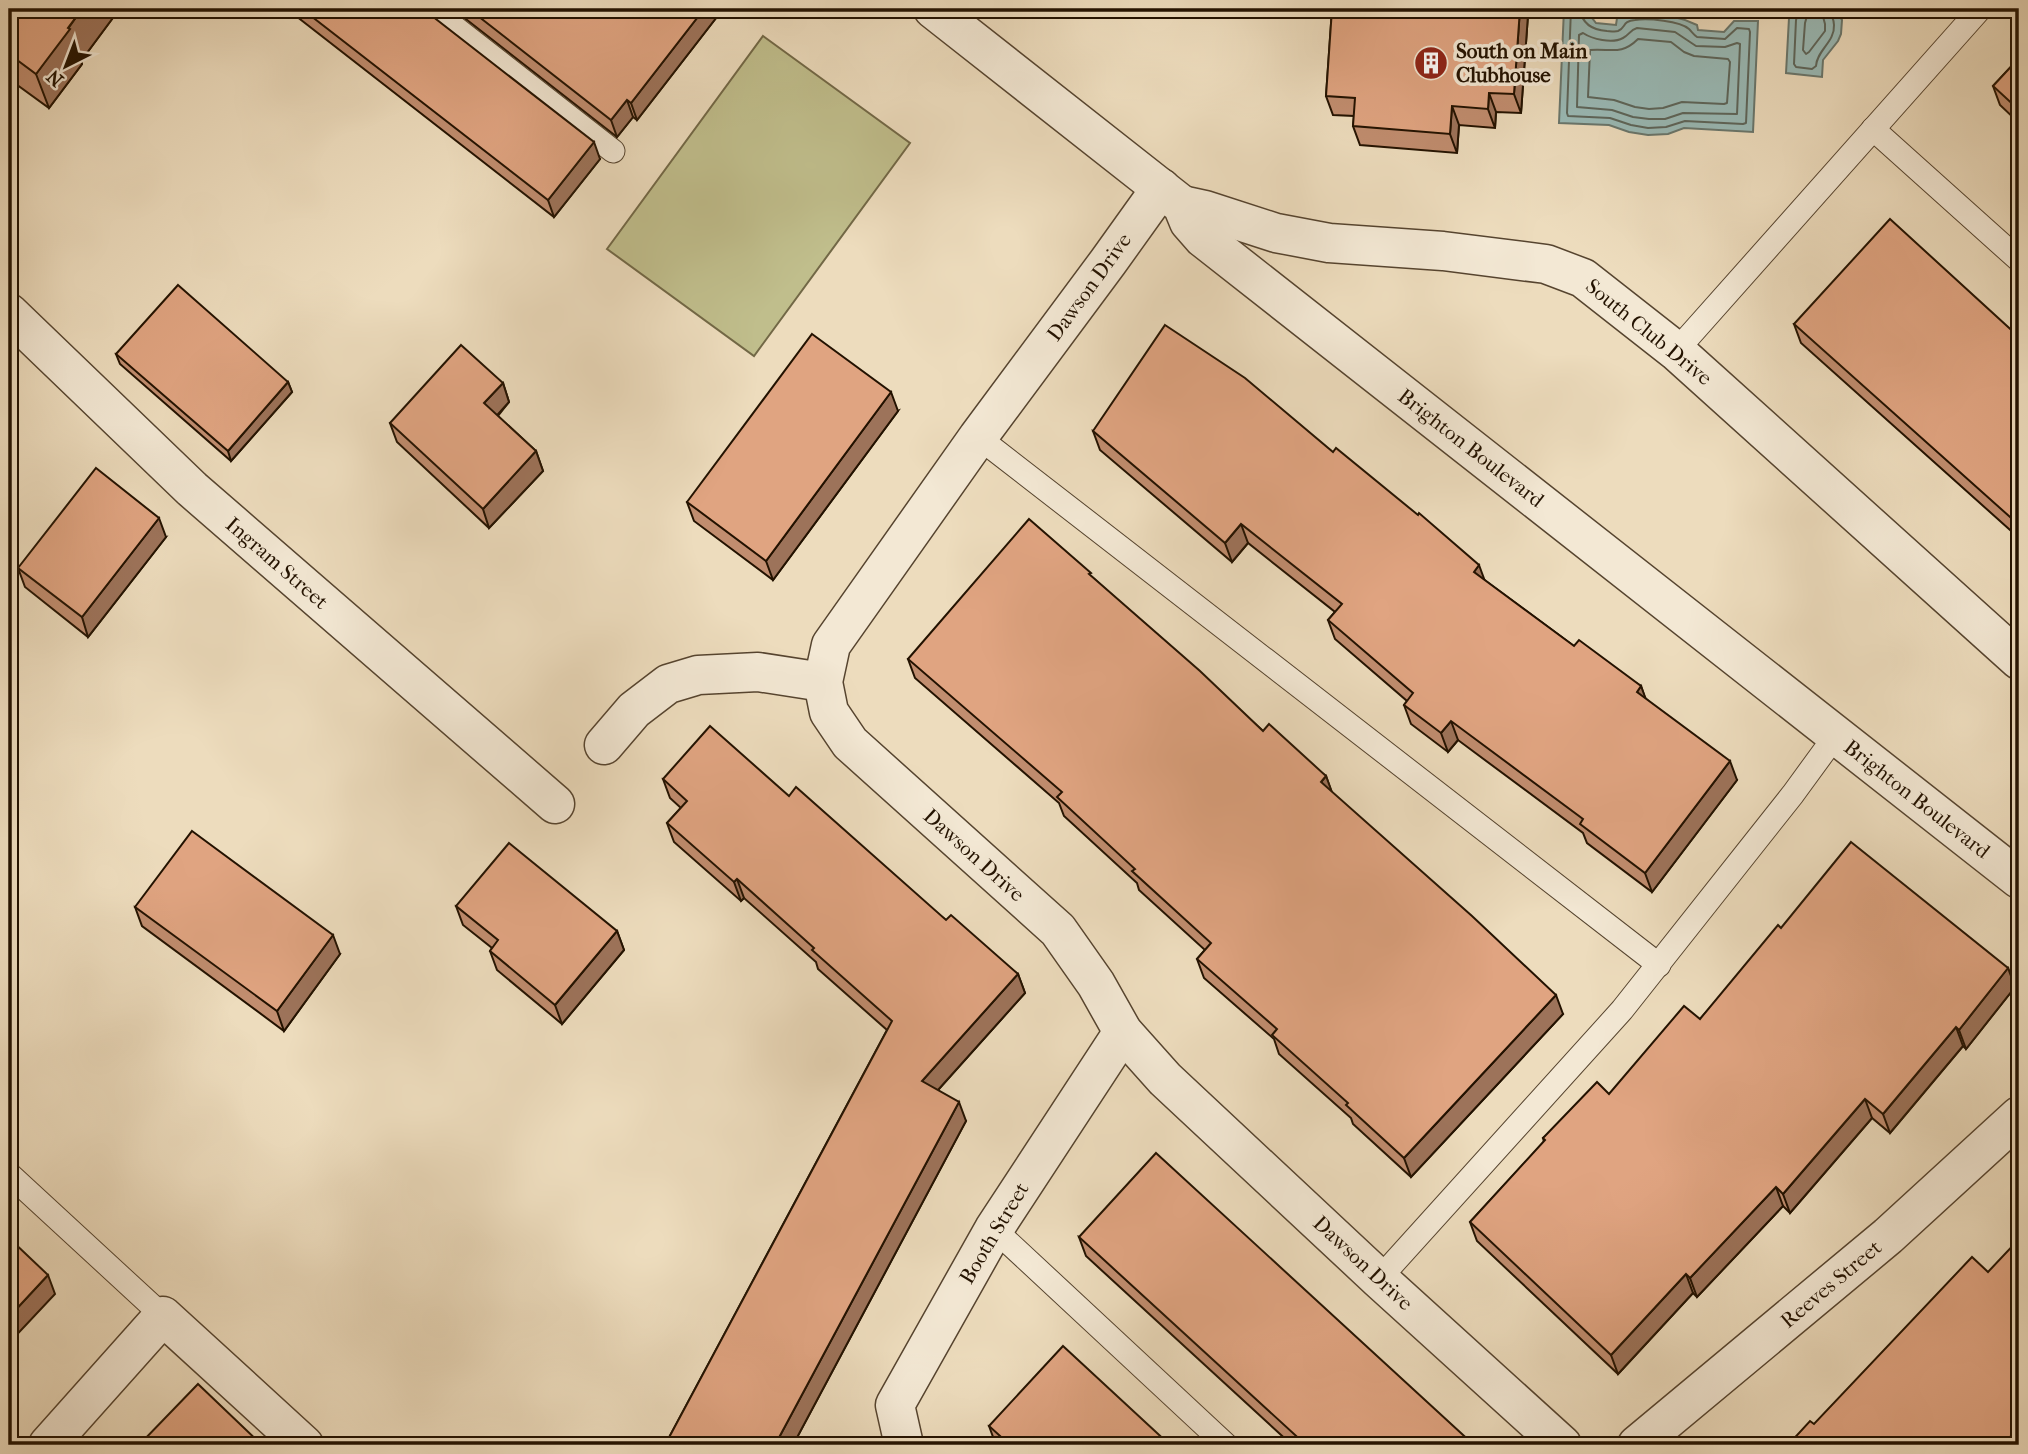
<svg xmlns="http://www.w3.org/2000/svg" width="2028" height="1454" font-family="'IM FELL French Canon',serif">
  <rect width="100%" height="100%" fill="#eddcbd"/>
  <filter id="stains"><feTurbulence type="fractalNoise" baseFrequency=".00286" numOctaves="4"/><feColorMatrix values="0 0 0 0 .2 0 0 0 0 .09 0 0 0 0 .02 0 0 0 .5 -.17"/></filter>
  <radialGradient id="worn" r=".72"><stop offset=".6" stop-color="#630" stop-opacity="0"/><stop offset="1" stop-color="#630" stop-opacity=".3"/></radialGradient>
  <!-- green -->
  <path fill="#c0be8c" stroke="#726846" stroke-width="2" d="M 763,36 L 910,143 L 754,356 L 607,249 Z"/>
  <!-- water -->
  <g fill="#9abab6" stroke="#6a776d" stroke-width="2">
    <path d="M 1564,9 L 1585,9 L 1596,23 L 1616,25 L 1617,18 C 1645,10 1671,13 1697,25 L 1698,30 L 1724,32 L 1734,21 L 1758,21 L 1753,132 L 1684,128 L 1668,134 L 1648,135 L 1629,132 L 1609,125 L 1559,123 Z"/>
    <path d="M 1794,9 L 1835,9 L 1842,20 L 1841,34 L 1838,41 L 1823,60 L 1822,77 L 1786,73 L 1789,18 Z"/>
  </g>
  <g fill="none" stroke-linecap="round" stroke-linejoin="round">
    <!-- shore -->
    <g stroke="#5e665b" stroke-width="2">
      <path d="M 1571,9 L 1567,113 L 1568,116 L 1610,118 L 1631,125 L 1648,128 L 1666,127 L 1685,121 L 1743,124 L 1746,123 L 1750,32 L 1749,29 L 1737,28 L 1725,39 L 1697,37 C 1694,35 1692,32 1689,29 C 1680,21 1648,18 1635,20 C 1622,21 1626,28 1618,31 C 1615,32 1609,31 1607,31 C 1593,30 1582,24 1580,9"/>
      <path d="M 1800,9 L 1796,20 L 1794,64 L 1796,67 L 1812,69 L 1816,66 C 1817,50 1835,42 1834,25 C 1834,19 1831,15 1830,9"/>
      <path d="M 1809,9 L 1805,23 L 1803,50 L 1806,54 L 1809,52 L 1825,31 L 1825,24 L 1821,9"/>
      <path d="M 1637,28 L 1675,32 L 1696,46 L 1725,47 L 1737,43 L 1740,44 L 1737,114 L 1683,113 L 1665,119 L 1649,119 L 1633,117 L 1612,110 L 1577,107 L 1579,35 L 1583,33 C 1592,39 1612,44 1623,38 C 1629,35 1630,30 1637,28 Z"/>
      <path d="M 1638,39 L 1671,42 L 1684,52 L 1694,56 L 1728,59 L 1730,62 L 1727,103 L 1724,104 L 1682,102 L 1663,108 L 1649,109 L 1635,107 L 1614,100 L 1588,97 L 1590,50 C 1610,48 1621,56 1638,39 Z"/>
    </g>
    <!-- lane casing -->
    <g stroke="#56442f" stroke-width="25">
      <g id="lane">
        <path d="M 431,9 L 613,151"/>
        <path d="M 1873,129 L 2019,260"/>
        <path d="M 1676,351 L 1980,9"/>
        <path d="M 978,437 L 1659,965"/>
        <path d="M 9,1174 L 163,1316"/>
        <path d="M 994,1229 L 1226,1445"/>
        <path d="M 1379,1279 L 1622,1010 L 1793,794 L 1836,735"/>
      </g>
    </g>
    <!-- street casing -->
    <g stroke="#56442f" stroke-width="41">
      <g id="street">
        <path d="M 933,9 L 1182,205 L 1189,222 L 1203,238 L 2019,879"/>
        <path d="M 1161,188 L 1108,262 L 978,437 L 831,645 L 823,682 L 829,712 L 850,743 L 1058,930 L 1096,984 L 1123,1032 L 1165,1079 L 1379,1279 L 1562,1445"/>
        <path d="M 1182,205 L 1205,210 L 1276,233 L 1329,243 L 1443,251 L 1546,264 L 1583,278 L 1676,351 L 2019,660"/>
        <path d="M 9,313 L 192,489 L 555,804"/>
        <path d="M 604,745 L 634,710 L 668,684 L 698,675 L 758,672 L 823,682"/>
        <path d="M 48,1445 L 163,1316 L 304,1445"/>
        <path d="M 904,1445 L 895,1405 L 994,1229 L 1123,1032"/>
        <path d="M 1637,1445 L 1888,1236 L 2019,1116"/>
      </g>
    </g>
    <!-- lane -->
    <use href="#lane" stroke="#f3e8d4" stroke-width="23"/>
    <!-- street -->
    <use href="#street" stroke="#f3e8d4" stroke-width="38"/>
  </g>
  <!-- wall -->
  <g fill="#c18d6f" stroke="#231200" stroke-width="2">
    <path d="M 9,9 L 115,15 L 81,61 L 82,64 L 49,108 L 9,79 Z"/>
    <path d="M 287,9 L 423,9 L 600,159 L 554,217 Z"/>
    <path d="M 453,9 L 723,9 L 637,120 L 633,117 L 617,137 Z"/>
    <path d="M 1332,9 L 1526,9 L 1528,15 L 1521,113 L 1496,112 L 1495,128 L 1459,125 L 1457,153 L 1360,145 L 1353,126 L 1354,116 L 1333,115 L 1326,96 Z"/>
    <path d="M 2019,58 L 2019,123 L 2000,105 L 1993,86 Z"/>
    <path d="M 1794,324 L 2019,337 L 2019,538 L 1801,343 Z"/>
    <path d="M 116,354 L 288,382 L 292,392 L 231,461 L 120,364 Z"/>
    <path d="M 503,383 L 509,402 L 498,416 L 536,451 L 543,471 L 489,528 L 397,442 L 390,423 Z"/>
    <path d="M 898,411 L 773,580 L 694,521 L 687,502 Z"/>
    <path d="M 1093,431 L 1484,580 L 1574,646 L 1641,686 L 1645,698 L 1737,780 L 1652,892 L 1587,843 L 1583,833 L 1458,740 L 1448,752 L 1411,724 L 1404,705 L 1407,701 L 1335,639 L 1328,620 L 1335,612 L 1248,543 L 1232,562 L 1100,450 Z"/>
    <path d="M 166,537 L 88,637 L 25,587 L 18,568 Z"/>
    <path d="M 1092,577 L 1263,731 L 1326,776 L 1332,793 L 1563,1014 L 1411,1177 L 1353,1124 L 1351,1118 L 1279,1054 L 1274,1039 L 1204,978 L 1197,959 L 1205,950 L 1139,890 L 1137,883 L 1064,816 L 1059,803 L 915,678 L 908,659 Z"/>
    <path d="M 663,779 L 789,796 L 946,920 L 1018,974 L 1025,993 L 938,1090 L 966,1121 L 793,1445 L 665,1445 L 887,1030 L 818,969 L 816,962 L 744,898 L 741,901 L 674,842 L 667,823 L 681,808 L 670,798 Z"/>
    <path d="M 456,906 L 617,931 L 624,950 L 562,1024 L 497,970 L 490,951 L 492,948 L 463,925 Z"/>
    <path d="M 135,907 L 340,954 L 284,1031 L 142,926 Z"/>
    <path d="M 1781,928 L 2008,968 L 2015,987 L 1966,1049 L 1963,1046 L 1890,1133 L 1872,1118 L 1790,1213 L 1783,1206 L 1697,1297 L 1693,1293 L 1618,1374 L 1477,1241 L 1470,1222 L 1544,1142 L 1543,1138 L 1609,1094 L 1700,1019 Z"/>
    <path d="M 1079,1237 L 1474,1445 L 1292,1445 L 1086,1256 Z"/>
    <path d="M 989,1426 L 1170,1445 L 996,1445 Z"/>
  </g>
  <!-- shaded-wall -->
  <g fill="#9d735a" stroke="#231200" stroke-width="2">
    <path d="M 82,9 L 113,9 L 115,15 L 81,61 L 82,64 L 49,108 L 36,74 Z"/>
    <path d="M 704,9 L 723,9 L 637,120 L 631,103 Z"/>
    <path d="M 1520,9 L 1526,9 L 1528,15 L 1521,113 L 1514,94 Z"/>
    <path d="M 1489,93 L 1496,112 L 1495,128 L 1488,109 Z"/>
    <path d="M 627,100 L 633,117 L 617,137 L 611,120 Z"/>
    <path d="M 1452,106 L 1459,125 L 1457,153 L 1450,134 Z"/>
    <path d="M 594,142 L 600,159 L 554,217 L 548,200 Z"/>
    <path d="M 288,382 L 292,392 L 231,461 L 228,451 Z"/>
    <path d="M 503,383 L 509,402 L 491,422 L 484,403 Z"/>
    <path d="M 891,392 L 898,411 L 773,580 L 766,561 Z"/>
    <path d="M 536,451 L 543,471 L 489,528 L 483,509 Z"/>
    <path d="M 159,518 L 166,537 L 88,637 L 82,617 Z"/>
    <path d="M 1241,524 L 1248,543 L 1232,562 L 1225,543 Z"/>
    <path d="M 1479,565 L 1486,584 L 1474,572 Z"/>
    <path d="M 1641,686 L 1648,705 L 1637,692 Z"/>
    <path d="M 1451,721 L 1458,740 L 1448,752 L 1441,733 Z"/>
    <path d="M 1730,761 L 1737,780 L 1652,892 L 1645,873 Z"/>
    <path d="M 1326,776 L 1333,795 L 1321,782 Z"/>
    <path d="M 737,879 L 744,898 L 741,901 L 734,882 Z"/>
    <path d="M 617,931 L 624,950 L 562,1024 L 555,1005 Z"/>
    <path d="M 333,935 L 340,954 L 284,1031 L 277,1011 Z"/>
    <path d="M 2008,968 L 2015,987 L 1966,1049 L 1959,1030 Z"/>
    <path d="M 1018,974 L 1025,993 L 929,1100 L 922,1081 Z"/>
    <path d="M 1556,995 L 1563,1014 L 1411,1177 L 1404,1158 Z"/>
    <path d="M 1956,1027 L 1963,1046 L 1890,1133 L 1883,1114 Z"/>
    <path d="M 1865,1099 L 1872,1118 L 1790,1213 L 1783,1194 Z"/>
    <path d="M 959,1102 L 966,1121 L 793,1445 L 775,1445 Z"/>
    <path d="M 1776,1187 L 1783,1206 L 1697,1297 L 1690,1278 Z"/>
    <path d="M 1686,1274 L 1693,1293 L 1618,1374 L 1611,1355 Z"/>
    <path d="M 48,1275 L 55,1294 L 9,1343 L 9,1317 Z"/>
    <path d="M 2019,1428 L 2019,1445 L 2002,1445 Z"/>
  </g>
  <!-- building -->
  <g fill="#e0a481" stroke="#231200" stroke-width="2">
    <path d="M 9,9 L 82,9 L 68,28 L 70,29 L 36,74 L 9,54 Z"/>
    <path d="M 302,9 L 423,9 L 594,142 L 548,200 Z"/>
    <path d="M 469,9 L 704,9 L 631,103 L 627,100 L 611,120 Z"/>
    <path d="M 1332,9 L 1520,9 L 1514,94 L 1489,93 L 1488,109 L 1452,106 L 1450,134 L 1353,126 L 1355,98 L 1326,96 Z"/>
    <path d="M 2019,58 L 2019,110 L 1993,86 Z"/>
    <path d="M 1890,219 L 2019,337 L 2019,525 L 1794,324 Z"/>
    <path d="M 178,285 L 288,382 L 228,451 L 116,354 Z"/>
    <path d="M 1165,325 L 1245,378 L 1333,452 L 1336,448 L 1418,515 L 1419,513 L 1479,565 L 1474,572 L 1574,646 L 1579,640 L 1641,686 L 1637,692 L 1730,761 L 1645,873 L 1580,824 L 1583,819 L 1451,721 L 1441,733 L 1404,705 L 1413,693 L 1328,620 L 1342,604 L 1241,524 L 1225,543 L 1093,431 Z"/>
    <path d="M 812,334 L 891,392 L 766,561 L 687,502 Z"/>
    <path d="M 461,345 L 503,383 L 484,403 L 536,451 L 483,509 L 390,423 Z"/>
    <path d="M 96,468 L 159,518 L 82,617 L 18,568 Z"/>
    <path d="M 1029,519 L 1091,573 L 1089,574 L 1200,671 L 1263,731 L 1269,724 L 1326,776 L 1321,782 L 1472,916 L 1556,995 L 1404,1158 L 1346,1105 L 1348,1103 L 1272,1035 L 1277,1029 L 1197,959 L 1211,943 L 1132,871 L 1135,869 L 1057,797 L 1062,792 L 908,659 Z"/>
    <path d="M 710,726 L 789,796 L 796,787 L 946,920 L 951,915 L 1018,974 L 922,1081 L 959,1102 L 775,1445 L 665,1445 L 892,1021 L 812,950 L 814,948 L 737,879 L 734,882 L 667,823 L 687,801 L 663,779 Z"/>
    <path d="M 192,831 L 333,935 L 277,1011 L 135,907 Z"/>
    <path d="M 1851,842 L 2008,968 L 1959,1030 L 1956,1027 L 1883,1114 L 1865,1099 L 1783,1194 L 1776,1187 L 1690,1278 L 1686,1274 L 1611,1355 L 1470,1222 L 1545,1140 L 1543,1138 L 1597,1082 L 1609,1094 L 1684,1006 L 1700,1019 L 1778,925 L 1781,928 Z"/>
    <path d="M 509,843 L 617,931 L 555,1005 L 490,951 L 498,940 L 456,906 Z"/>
    <path d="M 1156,1153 L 1474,1445 L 1306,1445 L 1079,1237 Z"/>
    <path d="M 9,1238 L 48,1275 L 9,1317 Z"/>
    <path d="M 2019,1239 L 2019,1428 L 2002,1445 L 1788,1445 L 1810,1421 L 1814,1424 L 1972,1257 L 1988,1272 Z"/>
    <path d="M 1063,1346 L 1170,1445 L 1010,1445 L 989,1426 Z"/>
    <path d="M 198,1384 L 262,1445 L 139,1445 Z"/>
  </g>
  <!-- icons -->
  <defs>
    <g id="building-disc" transform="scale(1.75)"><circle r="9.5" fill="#8f2418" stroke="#f3e8d4"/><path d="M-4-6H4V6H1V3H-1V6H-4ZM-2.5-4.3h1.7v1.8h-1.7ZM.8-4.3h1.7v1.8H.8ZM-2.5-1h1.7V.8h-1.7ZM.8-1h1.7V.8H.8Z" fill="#fff"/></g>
  </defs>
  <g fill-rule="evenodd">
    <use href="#building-disc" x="1431" y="63"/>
  </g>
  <g text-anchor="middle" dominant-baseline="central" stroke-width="7" stroke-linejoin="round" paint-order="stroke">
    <!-- poi labels -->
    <g font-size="21" font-weight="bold" fill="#231200" stroke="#f3e8d4" text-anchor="start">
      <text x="1456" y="51">South on Main<tspan x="1456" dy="24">Clubhouse</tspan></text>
    </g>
    <!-- street labels -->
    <g font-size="21" fill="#231200" stroke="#f3e8d4">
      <text transform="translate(1089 287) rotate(-54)">Dawson Drive</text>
      <text transform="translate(1649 332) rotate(39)">South Club Drive</text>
      <text transform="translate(1471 448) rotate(38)">Brighton Boulevard</text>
      <text transform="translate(277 563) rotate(41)">Ingram Street</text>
      <text transform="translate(1917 799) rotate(38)">Brighton Boulevard</text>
      <text transform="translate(974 855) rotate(42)">Dawson Drive</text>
      <text transform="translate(994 1233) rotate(-59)">Booth Street</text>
      <text transform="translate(1363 1263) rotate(43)">Dawson Drive</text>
      <text transform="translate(1831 1284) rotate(-40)">Reeves Street</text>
    </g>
  </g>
  <!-- margin -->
  <rect width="2028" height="1454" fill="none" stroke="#eddcbd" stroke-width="35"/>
  <rect x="10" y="10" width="2007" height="1433" fill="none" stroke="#231200" stroke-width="3.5"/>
  <rect x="18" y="18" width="1993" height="1419" fill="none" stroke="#231200" stroke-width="2"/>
  <!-- north arrow -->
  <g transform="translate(66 66) rotate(222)" stroke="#f3e8d4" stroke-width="5" paint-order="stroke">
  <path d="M0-5L12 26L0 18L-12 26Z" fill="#231200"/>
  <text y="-10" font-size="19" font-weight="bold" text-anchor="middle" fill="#231200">N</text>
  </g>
  <rect width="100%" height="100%" filter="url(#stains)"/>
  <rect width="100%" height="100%" fill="url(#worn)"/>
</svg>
